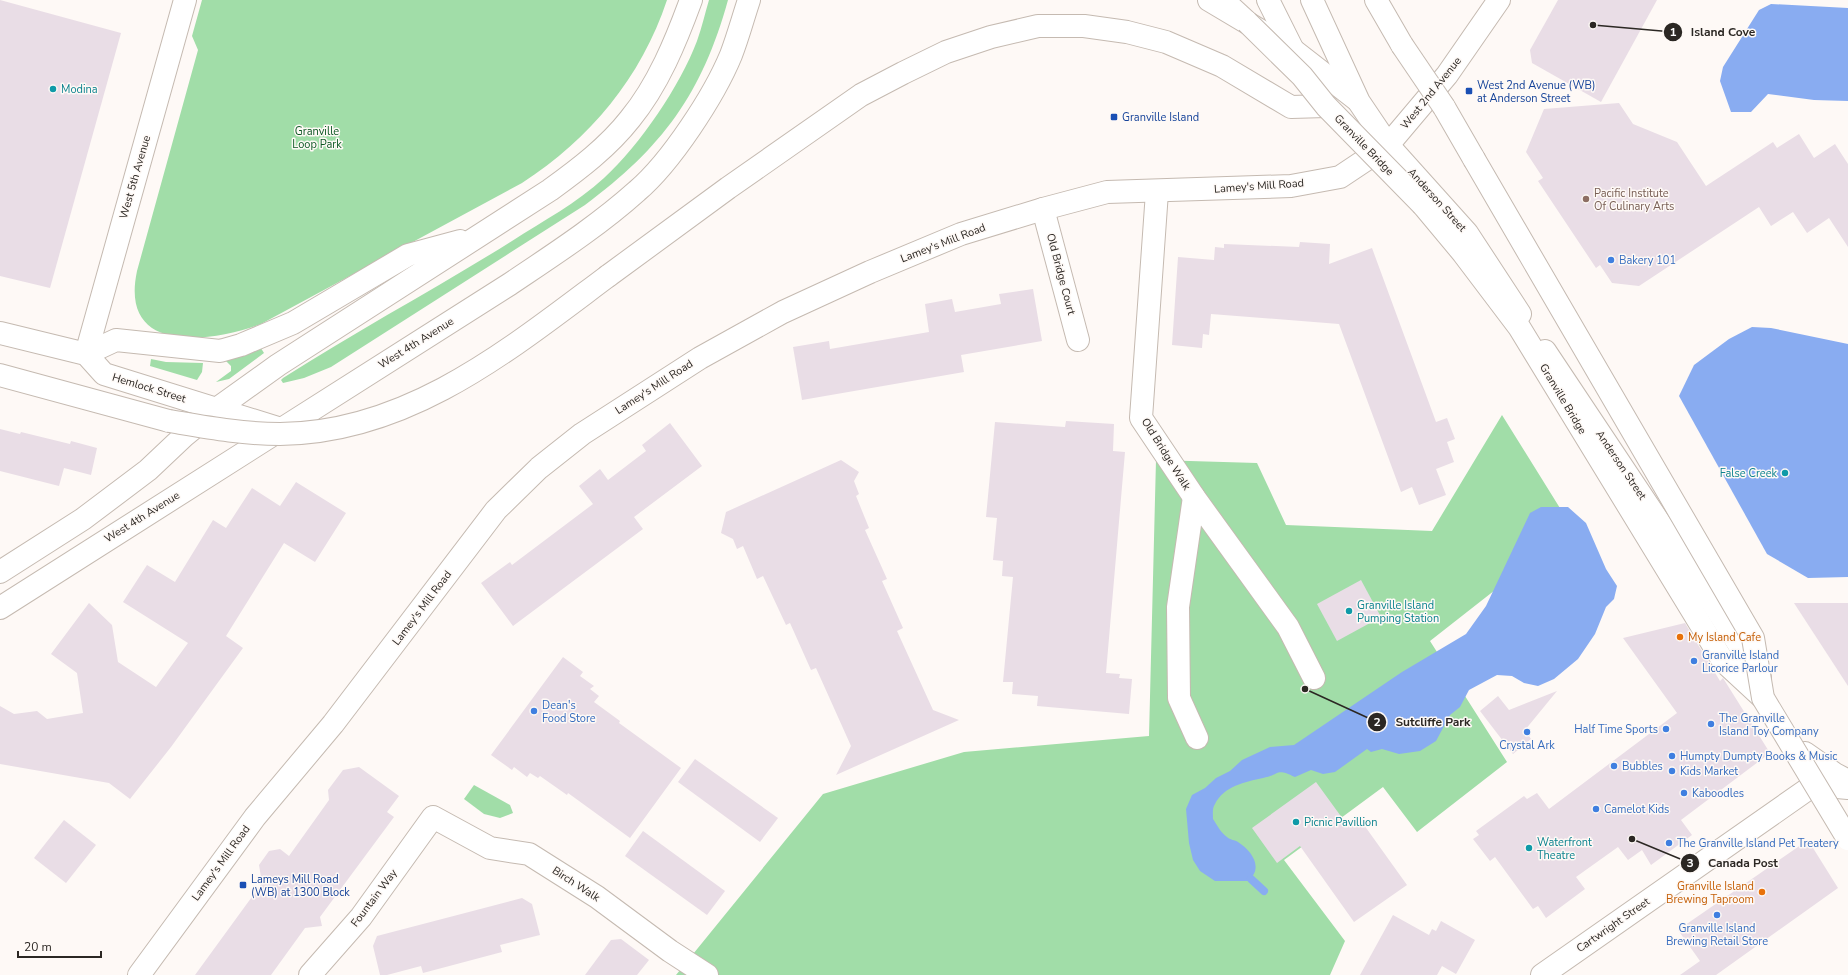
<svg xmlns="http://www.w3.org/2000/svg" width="1848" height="975" font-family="'Nunito Sans',sans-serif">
  <rect width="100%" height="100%" fill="#fef9f6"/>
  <!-- green -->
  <g fill="#a1dda8">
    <path d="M 202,0 L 667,0 C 641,78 590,139 522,183 L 261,324 C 210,343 119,355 137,271 L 198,50 L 192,36 Z"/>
    <path d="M 709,0 L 728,0 C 702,94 662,148 585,205 L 331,367 L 304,378 L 283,383 L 281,380 L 283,378 C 358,330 437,288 512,241 C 543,221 577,203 604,178 C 640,145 680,86 697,41 C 702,27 705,13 709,0 Z"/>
    <path d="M 259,345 L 264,353 L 229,379 L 216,382 L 231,371 L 231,366 L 225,360 Z"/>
    <path d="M 151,359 L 166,362 L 203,363 L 202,372 L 197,380 L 150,366 Z"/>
    <path d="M 1502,415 L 1573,529 L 1430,641 L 1507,762 L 1417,832 L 1383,787 L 1284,860 L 1345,941 L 1330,975 L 676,975 L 823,794 L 964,752 L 1149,736 L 1156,460 L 1257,463 L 1286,525 L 1432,531 Z"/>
    <path d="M 474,785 L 510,805 L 513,813 L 500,818 L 484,814 L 464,799 Z"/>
  </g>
  <!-- water -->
  <g fill="#89acf1">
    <path d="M 1771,4 L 1848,8 L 1848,101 L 1814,100 L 1768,94 L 1751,112 L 1731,112 L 1720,81 L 1723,67 L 1759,10 Z"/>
    <path d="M 1752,327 L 1771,328 L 1848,344 L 1848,577 L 1808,578 L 1767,554 L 1679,396 L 1694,365 L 1729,339 Z"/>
    <path d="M 1541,507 L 1568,507 L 1586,523 L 1606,569 L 1617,586 L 1614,599 L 1606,607 L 1595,634 L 1578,659 L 1554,679 L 1538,686 L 1524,683 L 1512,676 L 1497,675 L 1469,690 L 1460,707 L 1450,715 L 1436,741 L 1420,751 L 1399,754 L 1382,749 L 1371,752 L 1367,749 L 1335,772 L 1323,774 L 1311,770 L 1295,777 C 1275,767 1280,775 1263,778 C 1245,782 1224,786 1215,804 C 1212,808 1213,815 1213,819 C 1217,825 1221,833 1227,837 C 1230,840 1235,840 1238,842 C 1252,851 1264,868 1248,881 L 1215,881 L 1200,871 L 1193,860 L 1189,843 L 1186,809 L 1192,795 L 1205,788 L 1216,778 L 1230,771 L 1242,760 L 1270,747 L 1294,745 L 1402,672 L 1466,634 L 1486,606 L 1530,513 Z"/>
  </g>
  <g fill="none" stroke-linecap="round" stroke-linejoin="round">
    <!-- stream -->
    <path stroke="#89acf1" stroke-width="8" d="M 1251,879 L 1264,891"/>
  </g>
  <!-- building -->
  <g fill="#e9dde6">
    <path d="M 0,0 L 121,33 L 50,288 L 0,276 Z"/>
    <path d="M 1558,0 L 1657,0 L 1601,102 L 1532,63 L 1530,50 Z"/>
    <path d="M 1619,103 L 1633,124 L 1677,142 L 1706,186 L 1773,142 L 1777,148 L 1799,134 L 1814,158 L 1835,144 L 1848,164 L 1848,247 L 1829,218 L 1807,233 L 1793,212 L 1771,226 L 1759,207 L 1639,286 L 1612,283 L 1600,265 L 1596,268 L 1538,181 L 1543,178 L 1526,152 L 1544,109 Z"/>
    <path d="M 1300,242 L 1330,244 L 1329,264 L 1372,248 L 1436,422 L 1447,418 L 1455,439 L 1447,442 L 1454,462 L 1436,469 L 1446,495 L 1419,505 L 1412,487 L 1401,492 L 1339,324 L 1211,314 L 1209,335 L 1203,334 L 1202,348 L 1172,345 L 1178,257 L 1214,260 L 1215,247 L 1224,248 L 1224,244 L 1299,247 Z"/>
    <path d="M 1033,289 L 1042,341 L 961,355 L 964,372 L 802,400 L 793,347 L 829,341 L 830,349 L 929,332 L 925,304 L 952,299 L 955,312 L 1001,304 L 999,294 Z"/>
    <path d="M 1066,421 L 1114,424 L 1113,451 L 1125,452 L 1106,673 L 1120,674 L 1119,678 L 1132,679 L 1129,714 L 1037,706 L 1038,696 L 1012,694 L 1013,682 L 1003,682 L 1013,577 L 1002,576 L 1003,561 L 993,560 L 997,518 L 986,517 L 995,422 L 1065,427 Z"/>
    <path d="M 670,423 L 702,466 L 634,517 L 643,529 L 513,626 L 481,583 L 510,562 L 512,565 L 593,504 L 579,486 L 600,469 L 608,480 L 646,451 L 642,445 Z"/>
    <path d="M 0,429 L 20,434 L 21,432 L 70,444 L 71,441 L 97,448 L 91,475 L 64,468 L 59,486 L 0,471 Z"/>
    <path d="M 841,460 L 859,472 L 854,481 L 859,494 L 856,496 L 869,528 L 865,530 L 887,579 L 882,581 L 903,628 L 897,631 L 933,710 L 959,720 L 836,775 L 851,746 L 816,668 L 811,670 L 790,623 L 786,625 L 763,576 L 757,579 L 743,546 L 737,549 L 733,539 L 721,533 L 726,512 Z"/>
    <path d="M 296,482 L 346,513 L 315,562 L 284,543 L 226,636 L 243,648 L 171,747 L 130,799 L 109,783 L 0,764 L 0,706 L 14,714 L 37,711 L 47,719 L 83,713 L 77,673 L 51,654 L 89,603 L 112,625 L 118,662 L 156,687 L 188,643 L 123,602 L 147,565 L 175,582 L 213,520 L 226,528 L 252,488 L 280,506 Z"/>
    <path d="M 1361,580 L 1381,617 L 1337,641 L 1317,604 Z"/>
    <path d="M 1794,603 L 1848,603 L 1848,686 Z"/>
    <path d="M 1685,623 L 1720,681 L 1723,678 L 1770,753 L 1681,820 L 1692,835 L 1651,865 L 1642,850 L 1628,860 L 1618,847 L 1576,877 L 1585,889 L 1546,918 L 1538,906 L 1533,909 L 1495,857 L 1490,861 L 1473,839 L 1479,835 L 1476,831 L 1524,796 L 1527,799 L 1537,793 L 1549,809 L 1677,713 L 1623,638 Z"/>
    <path d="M 563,657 L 583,672 L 580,676 L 594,686 L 590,689 L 599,696 L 594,702 L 620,721 L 619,723 L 681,768 L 630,838 L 568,793 L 567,795 L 540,776 L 538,778 L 530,773 L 527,777 L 514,767 L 512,770 L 491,755 Z"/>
    <path d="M 1557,691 L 1525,730 L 1531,739 L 1513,754 L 1480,711 L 1498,696 L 1509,710 Z"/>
    <path d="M 695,759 L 778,818 L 760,842 L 678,782 Z"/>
    <path d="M 359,767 L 399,796 L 387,812 L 394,817 L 320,917 L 322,926 L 305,928 L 271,975 L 195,975 L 262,883 L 259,865 L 269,851 L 280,849 L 289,856 L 329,800 L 328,790 L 343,770 Z"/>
    <path d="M 1316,782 L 1348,826 L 1359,818 L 1407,885 L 1354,922 L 1300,846 L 1277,863 L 1252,828 Z"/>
    <path d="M 64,820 L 96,845 L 66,883 L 34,858 Z"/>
    <path d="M 643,831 L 725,891 L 707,915 L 625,856 Z"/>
    <path d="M 1808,840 L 1838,888 L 1716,975 L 1680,975 L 1700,961 L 1678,930 Z"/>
    <path d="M 522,898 L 532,904 L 540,935 L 500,945 L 502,952 L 423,973 L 421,966 L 387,975 L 380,975 L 373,946 L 377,936 Z"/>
    <path d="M 1393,915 L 1429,935 L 1432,929 L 1436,931 L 1441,921 L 1475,940 L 1456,974 L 1442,966 L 1437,975 L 1360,975 Z"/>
    <path d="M 621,939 L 649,960 L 637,975 L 585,975 L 611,940 Z"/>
  </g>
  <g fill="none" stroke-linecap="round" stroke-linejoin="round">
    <!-- street casing -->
    <g stroke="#c5bab1" stroke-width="24">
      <g id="street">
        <path d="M 1209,0 L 1293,50 L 1356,99"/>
        <path d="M 1268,0 L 1293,50"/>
        <path d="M 1312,0 L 1359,102 L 1388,145 L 1467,233 L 1520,314"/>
        <path d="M 1157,192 L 1141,418 L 1194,497 L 1288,627 L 1314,678"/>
        <path d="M 1043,209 L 1078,340"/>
        <path d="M 1545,351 L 1705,591 L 1760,678"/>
        <path d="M 1194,497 L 1178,607 L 1179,698 L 1197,738"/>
        <path d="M 1805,753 L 1835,774 L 1848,781"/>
        <path d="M 139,975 L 255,817 L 333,724 L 496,510 L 539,468 L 582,434 L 700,358 L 783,312 L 870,272 L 961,234 L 1043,209 L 1107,192 L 1291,186 L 1340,177 L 1388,145 L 1447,75 L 1499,0"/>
        <path d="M 310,975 L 361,917 L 433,817 L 490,848 L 529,854 L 597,897 L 670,951 L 707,975"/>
        <path d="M 1542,975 L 1808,789 L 1826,786 L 1848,788"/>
      </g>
    </g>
    <!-- secondary casing -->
    <g stroke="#c5bab1" stroke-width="24">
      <g id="secondary">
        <path d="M 0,333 L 86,354 L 104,374 L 281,429"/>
        <path d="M 86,354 L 116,340 L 220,351 L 241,345 L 293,323 L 408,255 L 460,241"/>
        <path d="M 86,354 L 185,0"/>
        <path d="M 0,572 L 83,519 L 148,470 L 184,436 L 218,408 L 278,365 L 550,190 C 579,169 608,147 630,119 C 658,85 676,41 691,0"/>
        <path d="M 0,608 L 510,284 C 553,255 598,226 637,191 C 671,162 714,96 731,55 C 738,37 743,18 749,0"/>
      </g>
    </g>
    <!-- highway casing -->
    <g stroke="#c5bab1" stroke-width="24">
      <g id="highway">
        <path d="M 1223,0 L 1247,22"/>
        <path d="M 1376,0 L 1402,45"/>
        <path d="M 1444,107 L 1474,159"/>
        <path d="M 1423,205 L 1463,253 L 1519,327 L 1723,661 L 1763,698"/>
        <path d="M 608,276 L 728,188 L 861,95 L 903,73 L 946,52 L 991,37 L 1038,26 L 1084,26 L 1127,32 L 1166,42 L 1222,66 L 1291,107 L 1326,106"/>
        <path d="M 0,375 L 169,421"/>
      </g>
    </g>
    <!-- street -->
    <use href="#street" stroke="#fff" stroke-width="22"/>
    <!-- secondary -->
    <use href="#secondary" stroke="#fff" stroke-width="22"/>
    <!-- highway -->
    <use href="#highway" stroke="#fff" stroke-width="22"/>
    <!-- highway-bridge casing -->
    <g stroke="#c5bab1" stroke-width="24" stroke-linecap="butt">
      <g id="highway-bridge">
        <path d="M 1247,22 L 1302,76 L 1326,106 L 1423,205"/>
        <path d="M 1402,45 L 1444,107"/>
        <path d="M 1474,159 L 1753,638 L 1763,698 L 1848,839"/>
        <path d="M 169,421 C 205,427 242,434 280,434 C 409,433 510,349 608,276"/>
      </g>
    </g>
    <!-- highway-bridge -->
    <use href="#highway-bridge" stroke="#fff" stroke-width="22"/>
  </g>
  <!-- markers -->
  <g fill="#0f9aa8" stroke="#fef9f6" stroke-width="1.5">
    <circle cx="53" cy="89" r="4"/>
    <circle cx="1785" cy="473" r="4"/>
    <circle cx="1349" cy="611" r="4"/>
    <circle cx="1296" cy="822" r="4"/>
    <circle cx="1529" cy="848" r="4"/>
  </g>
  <g fill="#1a4fb4" stroke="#fef9f6" stroke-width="1.5">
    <rect x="1465" y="87" width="8" height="8" rx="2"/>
    <rect x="1110" y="113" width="8" height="8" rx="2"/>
    <rect x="239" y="881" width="8" height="8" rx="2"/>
  </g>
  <circle fill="#8d6e63" stroke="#fef9f6" stroke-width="1.5" cx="1586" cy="199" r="4"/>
  <g fill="#3f7fe0" stroke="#fef9f6" stroke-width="1.5">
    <circle cx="1611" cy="260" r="4"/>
    <circle cx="1694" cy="661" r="4"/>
    <circle cx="534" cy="711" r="4"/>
    <circle cx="1711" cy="724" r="4"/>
    <circle cx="1666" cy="729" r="4"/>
    <circle cx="1527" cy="732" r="4"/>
    <circle cx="1672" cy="756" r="4"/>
    <circle cx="1614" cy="766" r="4"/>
    <circle cx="1672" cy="771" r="4"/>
    <circle cx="1684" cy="793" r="4"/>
    <circle cx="1596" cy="809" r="4"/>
    <circle cx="1669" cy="843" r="4"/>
    <circle cx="1717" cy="915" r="4"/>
  </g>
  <g fill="#e8710a" stroke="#fef9f6" stroke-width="1.5">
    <circle cx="1680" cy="637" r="4"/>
    <circle cx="1762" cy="892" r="4"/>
  </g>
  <g text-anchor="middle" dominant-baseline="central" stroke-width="3" stroke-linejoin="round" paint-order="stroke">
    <!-- transit labels -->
    <g font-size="11" fill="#164399" stroke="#fef9f6" text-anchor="start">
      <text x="1477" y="85">West 2nd Avenue (WB)<tspan x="1477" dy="13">at Anderson Street</tspan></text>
      <text x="1122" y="117">Granville Island</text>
      <text x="251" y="879">Lameys Mill Road<tspan x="251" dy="13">(WB) at 1300 Block</tspan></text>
    </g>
    <!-- culture labels -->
    <g font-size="11" fill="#0d838f" stroke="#fef9f6" text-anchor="start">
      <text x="61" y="89">Modina</text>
      <text x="1777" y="473" text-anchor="end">False Creek</text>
      <text x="1357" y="605">Granville Island<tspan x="1357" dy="13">Pumping Station</tspan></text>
      <text x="1304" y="822">Picnic Pavillion</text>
      <text x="1537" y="842">Waterfront<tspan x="1537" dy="13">Theatre</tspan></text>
    </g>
    <!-- street labels -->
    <g font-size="11" fill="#2b2723" stroke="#fef9f6">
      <text transform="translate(1431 93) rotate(-51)">West 2nd Avenue</text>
      <text transform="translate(1364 145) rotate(46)">Granville Bridge</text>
      <text transform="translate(135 177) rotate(-74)">West 5th Avenue</text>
      <text transform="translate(1259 186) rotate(-4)">Lamey's Mill Road</text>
      <text transform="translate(1437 200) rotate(48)">Anderson Street</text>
      <text transform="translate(943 243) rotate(-21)">Lamey's Mill Road</text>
      <text transform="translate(1061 274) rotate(75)">Old Bridge Court</text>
      <text transform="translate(416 343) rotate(-32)">West 4th Avenue</text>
      <text transform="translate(654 387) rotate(-33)">Lamey's Mill Road</text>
      <text transform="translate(149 388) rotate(17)">Hemlock Street</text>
      <text transform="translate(1563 399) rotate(59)">Granville Bridge</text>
      <text transform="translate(1166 454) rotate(58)">Old Bridge Walk</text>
      <text transform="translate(1621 465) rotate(56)">Anderson Street</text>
      <text transform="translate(142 517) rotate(-32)">West 4th Avenue</text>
      <text transform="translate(422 608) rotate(-53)">Lamey's Mill Road</text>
      <text transform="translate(221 863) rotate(-54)">Lamey's Mill Road</text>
      <text transform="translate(576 884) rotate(33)">Birch Walk</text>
      <text transform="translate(374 898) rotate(-53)">Fountain Way</text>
      <text transform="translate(1613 925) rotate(-35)">Cartwright Street</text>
    </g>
    <!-- park labels -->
    <g font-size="11" fill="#0b5722" stroke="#fef9f6">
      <text x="317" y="131">Granville<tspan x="317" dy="13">Loop Park</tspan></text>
    </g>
    <!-- education labels -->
    <g font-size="11" fill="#785e54" stroke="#fef9f6" text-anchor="start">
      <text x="1594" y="193">Pacific Institute<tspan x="1594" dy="13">Of Culinary Arts</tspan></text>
    </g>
    <!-- shop labels -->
    <g font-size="11" fill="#366cbe" stroke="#fef9f6" text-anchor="start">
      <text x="1619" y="260">Bakery 101</text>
      <text x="1702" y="655">Granville Island<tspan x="1702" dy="13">Licorice Parlour</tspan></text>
      <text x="542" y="705">Dean's<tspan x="542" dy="13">Food Store</tspan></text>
      <text x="1719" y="718">The Granville<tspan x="1719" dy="13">Island Toy Company</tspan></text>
      <text x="1658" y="729" text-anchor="end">Half Time Sports</text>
      <text x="1527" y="745" text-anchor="middle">Crystal Ark</text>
      <text x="1680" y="756">Humpty Dumpty Books &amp; Music</text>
      <text x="1622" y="766">Bubbles</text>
      <text x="1680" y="771">Kids Market</text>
      <text x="1692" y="793">Kaboodles</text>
      <text x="1604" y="809">Camelot Kids</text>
      <text x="1677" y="843">The Granville Island Pet Treatery</text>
      <text x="1717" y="928" text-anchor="middle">Granville Island<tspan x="1717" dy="13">Brewing Retail Store</tspan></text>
    </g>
    <!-- food labels -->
    <g font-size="11" fill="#c56008" stroke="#fef9f6" text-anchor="start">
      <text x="1688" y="637">My Island Cafe</text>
      <text x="1754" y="886" text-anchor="end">Granville Island<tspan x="1754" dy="13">Brewing Taproom</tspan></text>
    </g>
  </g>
  <!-- callouts -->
  <path fill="none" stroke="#2b2723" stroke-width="1.5" d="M1593 25L1673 32M1305 689L1377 722M1632 839L1690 863"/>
  <g fill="#2b2723" stroke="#fef9f6" stroke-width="1.5">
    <circle cx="1593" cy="25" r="4"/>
    <circle cx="1305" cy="689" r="4"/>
    <circle cx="1632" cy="839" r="4"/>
    <circle cx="1673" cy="32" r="10"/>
    <circle cx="1377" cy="722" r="10"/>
    <circle cx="1690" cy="863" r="10"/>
  </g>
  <g font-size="12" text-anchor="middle" font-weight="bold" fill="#fff">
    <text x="1673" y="36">1</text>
    <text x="1377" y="726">2</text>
    <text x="1690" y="867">3</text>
  </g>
  <g font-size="12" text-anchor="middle" font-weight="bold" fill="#2b2723" stroke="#fef9f6" stroke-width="3" stroke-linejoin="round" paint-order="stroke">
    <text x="1723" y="36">Island Cove</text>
    <text x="1433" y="726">Sutcliffe Park</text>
    <text x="1743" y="867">Canada Post</text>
  </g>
  <!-- scale -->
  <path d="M18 951v6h83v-6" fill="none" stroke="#2b2723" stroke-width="2"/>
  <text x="24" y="951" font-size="12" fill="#2b2723" stroke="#fef9f6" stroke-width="3" paint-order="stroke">20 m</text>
</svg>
